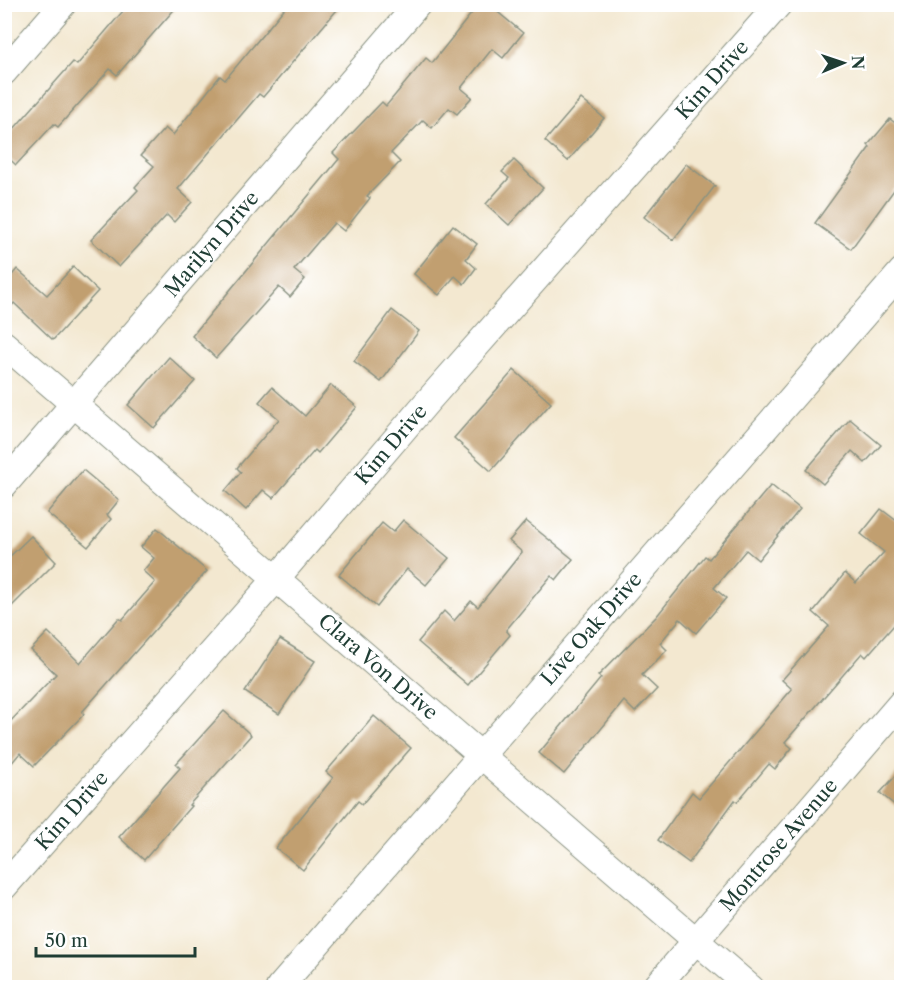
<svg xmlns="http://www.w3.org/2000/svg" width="906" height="992" font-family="'Libre Caslon Text',serif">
  <rect width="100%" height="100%" fill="#fff"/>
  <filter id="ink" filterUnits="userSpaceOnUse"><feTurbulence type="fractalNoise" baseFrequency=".0167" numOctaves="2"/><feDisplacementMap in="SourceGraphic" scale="12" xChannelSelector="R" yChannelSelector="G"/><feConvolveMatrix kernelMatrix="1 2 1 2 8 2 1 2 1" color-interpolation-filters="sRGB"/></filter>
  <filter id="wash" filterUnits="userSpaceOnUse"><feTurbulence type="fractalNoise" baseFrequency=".008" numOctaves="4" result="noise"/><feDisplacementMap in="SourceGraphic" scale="24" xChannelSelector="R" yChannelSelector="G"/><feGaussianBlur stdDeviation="1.35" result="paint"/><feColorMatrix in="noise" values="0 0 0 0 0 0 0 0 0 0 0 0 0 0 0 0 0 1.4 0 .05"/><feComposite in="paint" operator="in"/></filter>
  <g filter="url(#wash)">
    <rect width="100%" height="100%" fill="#f3e8d0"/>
    <g id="blocks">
      <!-- building -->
      <g fill="#c19f70">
        <path d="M 129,4 L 179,4 L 117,75 L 110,69 L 58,127 L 54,124 L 16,165 L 4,154 L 4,140 L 73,62 L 77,65 Z"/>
        <path d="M 288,4 L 342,4 L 263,97 L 259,94 L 178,189 L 192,202 L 174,222 L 167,215 L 119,267 L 91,240 L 138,190 L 135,187 L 154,166 L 141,155 L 165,128 L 173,135 L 220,76 L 225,80 Z"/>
        <path d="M 479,4 L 488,4 L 523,33 L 503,58 L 492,49 L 461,88 L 472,97 L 457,114 L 449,108 L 432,128 L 423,120 L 391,153 L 400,162 L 367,196 L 370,198 L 344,231 L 334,223 L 294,270 L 305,279 L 290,297 L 279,287 L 216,358 L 192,336 L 339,159 L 333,153 L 382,102 L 386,106 L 426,58 L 432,63 Z"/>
        <path d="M 581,99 L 604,118 L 568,161 L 545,141 Z"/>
        <path d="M 890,119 L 902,128 L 902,179 L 851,249 L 815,223 L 870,147 L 868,145 Z"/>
        <path d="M 514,160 L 543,188 L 509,225 L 486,204 L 509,178 L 502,172 Z"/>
        <path d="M 686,164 L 715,186 L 673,240 L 644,217 Z"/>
        <path d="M 453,225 L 477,244 L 466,259 L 476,268 L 464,284 L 455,276 L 439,295 L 414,274 Z"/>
        <path d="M 73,267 L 98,291 L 53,340 L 14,303 L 4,314 L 4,285 L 17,269 L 47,295 Z"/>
        <path d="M 392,310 L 419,331 L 381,382 L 354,361 Z"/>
        <path d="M 169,357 L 195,381 L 154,428 L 128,405 Z"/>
        <path d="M 514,370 L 551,403 L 491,471 L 454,438 Z"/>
        <path d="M 331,385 L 357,407 L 318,453 L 315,450 L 273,498 L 263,490 L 246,510 L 225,491 L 241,472 L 237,468 L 279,419 L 259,402 L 272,387 L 305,416 Z"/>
        <path d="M 850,419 L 881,445 L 865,463 L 852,451 L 823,484 L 806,470 Z"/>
        <path d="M 83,470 L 119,500 L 107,515 L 111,519 L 88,547 L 47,513 Z"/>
        <path d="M 771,485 L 800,509 L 758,560 L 746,550 L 714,588 L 726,598 L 696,633 L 680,619 L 660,643 L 667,650 L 642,675 L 657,689 L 635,712 L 624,701 L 564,774 L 539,753 L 601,678 L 598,676 L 656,617 L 705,556 L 709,559 Z"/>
        <path d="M 881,509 L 902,525 L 902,616 L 866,657 L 862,653 L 785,742 L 792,748 L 775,769 L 769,764 L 737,802 L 735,800 L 689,863 L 658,840 L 692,792 L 699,798 L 792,689 L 782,680 L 829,626 L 813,612 L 845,573 L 856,583 L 884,552 L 861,534 Z"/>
        <path d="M 403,520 L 449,558 L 426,585 L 407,569 L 377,607 L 339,575 L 382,523 L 393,532 Z"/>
        <path d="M 526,521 L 573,559 L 556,580 L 551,576 L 506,630 L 510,635 L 468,685 L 418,642 L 444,611 L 454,621 L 471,601 L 478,607 L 522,552 L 509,541 Z"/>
        <path d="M 157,528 L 207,571 L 82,712 L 84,714 L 34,766 L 20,753 L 4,772 L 4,728 L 56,674 L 31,650 L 48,632 L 80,663 L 119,618 L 122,620 L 155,582 L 143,571 L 154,558 L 141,547 Z"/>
        <path d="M 31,536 L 56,562 L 4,614 L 4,562 Z"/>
        <path d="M 280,639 L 315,661 L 279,714 L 245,692 Z"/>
        <path d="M 224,711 L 251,735 L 189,805 L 191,806 L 144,860 L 119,837 L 180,768 L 176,764 Z"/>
        <path d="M 374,716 L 411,748 L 362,804 L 358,801 L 303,870 L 276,848 L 333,778 L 326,772 Z"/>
        <path d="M 902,769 L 902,811 L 880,793 Z"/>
      </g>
    </g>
  </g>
  <g filter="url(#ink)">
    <use href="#blocks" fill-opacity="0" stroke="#899282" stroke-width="1.5"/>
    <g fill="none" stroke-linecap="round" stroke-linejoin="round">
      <!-- street casing -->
      <g stroke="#899282" stroke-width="28">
        <g id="street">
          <path d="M 4,72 L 63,4"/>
          <path id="s1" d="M 4,344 L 751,988"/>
          <path id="s2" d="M 4,485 L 418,4"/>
          <path id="s3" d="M 4,887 L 277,578 L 427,402 L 779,4"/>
          <path id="s4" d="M 279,988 L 902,271"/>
          <path id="s5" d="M 655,988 L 902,702"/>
        </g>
      </g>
      <!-- street -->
      <use href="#street" stroke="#fff" stroke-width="26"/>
    </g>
  </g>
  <g text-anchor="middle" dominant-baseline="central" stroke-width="4.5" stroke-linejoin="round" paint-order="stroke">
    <!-- street labels -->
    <g font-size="20" fill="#1f3d34" stroke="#fff">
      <text stroke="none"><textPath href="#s3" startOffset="1074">Kim Drive</textPath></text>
      <text stroke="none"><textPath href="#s2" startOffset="318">Marilyn Drive</textPath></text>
      <text stroke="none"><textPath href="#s3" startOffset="588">Kim Drive</textPath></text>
      <text stroke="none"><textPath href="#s4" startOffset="476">Live Oak Drive</textPath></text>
      <text stroke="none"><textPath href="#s1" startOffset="494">Clara Von Drive</textPath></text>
      <text stroke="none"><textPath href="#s3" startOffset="102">Kim Drive</textPath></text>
      <text stroke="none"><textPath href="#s5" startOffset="189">Montrose Avenue</textPath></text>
    </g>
  </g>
  <!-- margin -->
  <rect width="906" height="992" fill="none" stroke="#fff" stroke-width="24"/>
  <!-- north arrow -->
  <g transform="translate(843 63) rotate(88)" stroke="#ffffff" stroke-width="4.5" paint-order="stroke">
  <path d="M0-4.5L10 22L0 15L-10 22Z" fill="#1f3d34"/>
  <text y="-9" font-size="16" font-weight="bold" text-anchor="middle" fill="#1f3d34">N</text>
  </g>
  <!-- scale -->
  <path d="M36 947v9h159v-9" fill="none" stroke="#1f3d34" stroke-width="3"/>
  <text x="45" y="947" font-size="18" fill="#1f3d34" stroke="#ffffff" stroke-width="4.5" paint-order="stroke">50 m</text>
</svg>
